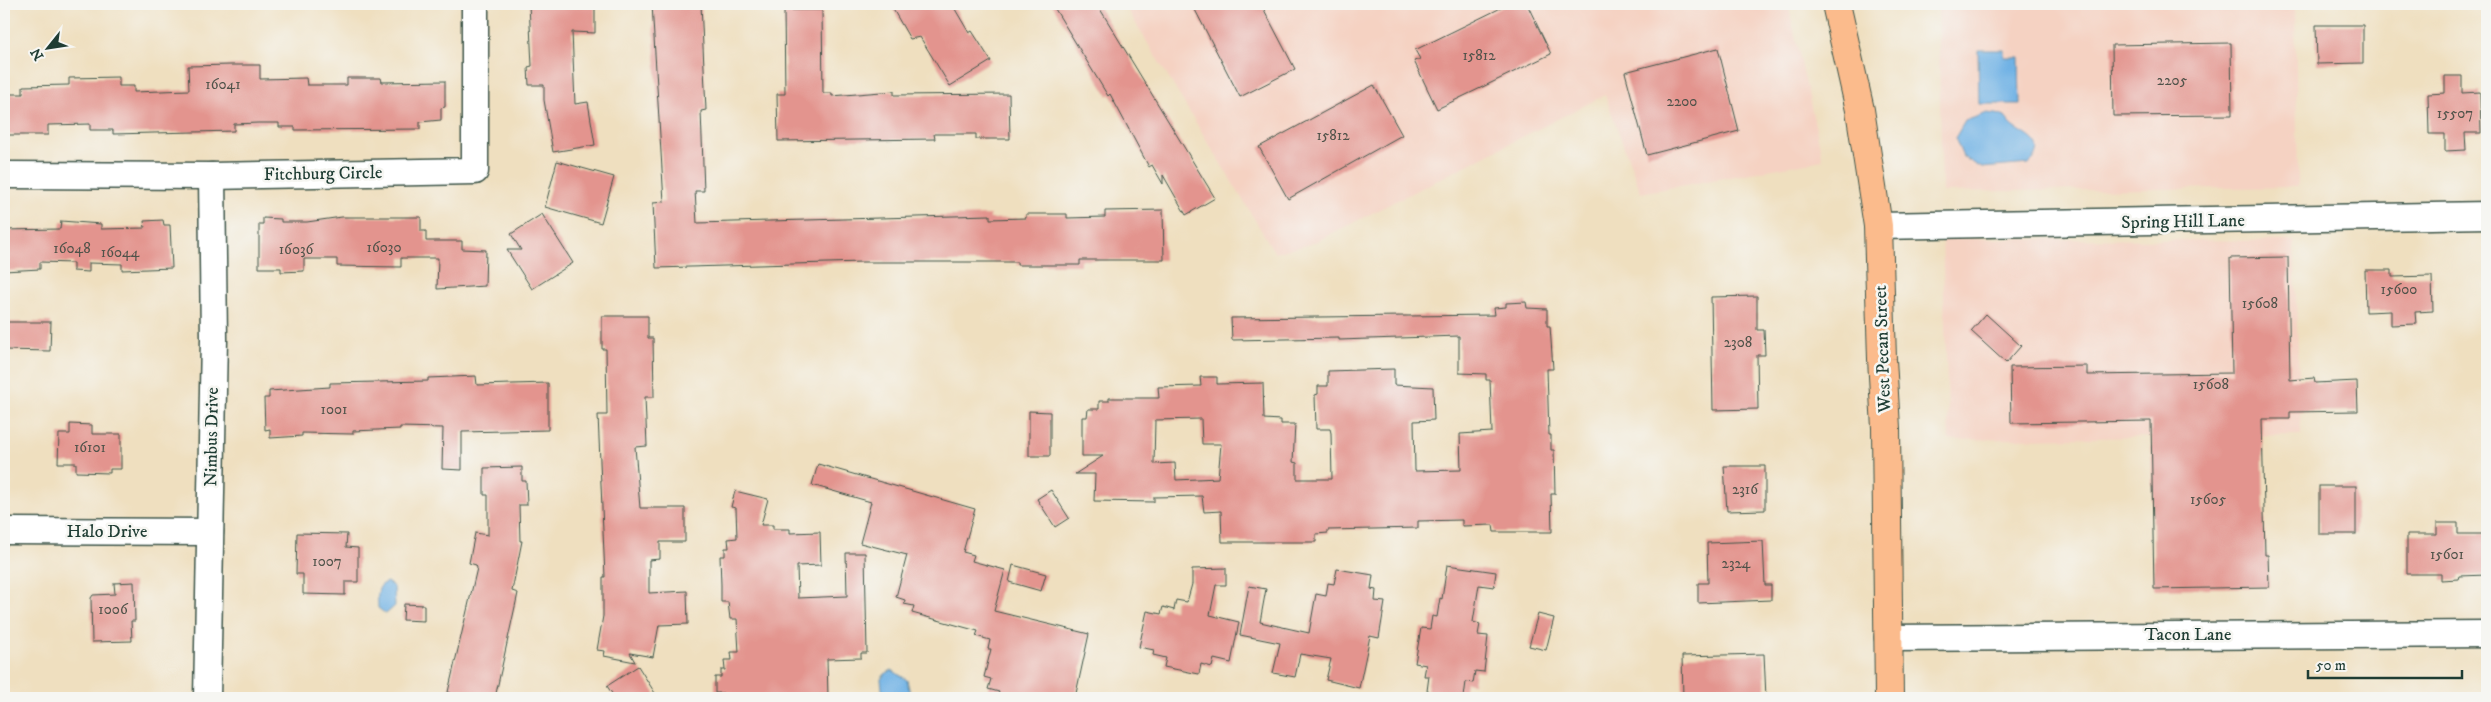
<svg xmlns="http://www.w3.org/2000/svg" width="2491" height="702" font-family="'IM FELL DW Pica',serif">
  <rect width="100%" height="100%" fill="#f6f6f2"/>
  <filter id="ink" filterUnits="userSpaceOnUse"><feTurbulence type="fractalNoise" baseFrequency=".02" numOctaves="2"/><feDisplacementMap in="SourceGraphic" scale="10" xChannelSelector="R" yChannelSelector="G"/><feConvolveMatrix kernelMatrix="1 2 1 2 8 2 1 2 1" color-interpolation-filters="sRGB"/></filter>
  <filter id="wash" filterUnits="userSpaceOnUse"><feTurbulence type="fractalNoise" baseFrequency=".0096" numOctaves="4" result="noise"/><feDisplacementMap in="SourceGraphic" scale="20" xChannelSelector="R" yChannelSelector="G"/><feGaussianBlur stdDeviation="1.12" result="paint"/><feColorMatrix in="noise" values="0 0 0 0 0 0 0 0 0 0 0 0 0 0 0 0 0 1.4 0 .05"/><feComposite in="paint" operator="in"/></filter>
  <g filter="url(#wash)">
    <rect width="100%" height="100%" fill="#efdfbf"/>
    <!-- built -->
    <g fill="#f5d2c2">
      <path d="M 1124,4 L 1788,4 L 1823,160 L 1641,193 L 1605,95 L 1311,244 L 1275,253 Z"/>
      <path d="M 1938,4 L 2295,4 L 2298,187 L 1942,192 Z"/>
      <path d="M 1942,238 L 2294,241 L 2301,435 L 1949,440 Z"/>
    </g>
    <!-- water -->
    <g fill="#71b2e5" stroke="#48788c">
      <path d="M 1978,50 L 2004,50 L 2004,57 L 2019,57 L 2020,104 L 1979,104 Z"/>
      <path d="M 1987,113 L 2003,115 C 2007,119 2010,124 2014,127 C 2028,137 2050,144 2029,164 L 1982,168 L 1963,157 L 1955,138 L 1965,121 Z"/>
      <path d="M 387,582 L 394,587 L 395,606 L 386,614 L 378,608 C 378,598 375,586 387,582 Z"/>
      <path d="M 892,670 L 907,680 L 911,698 L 883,698 L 881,679 L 885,674 Z"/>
    </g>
    <g id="blocks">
      <!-- building -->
      <g fill="#e3948e" fill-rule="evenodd">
        <path d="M 529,4 L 595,4 L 595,33 L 572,32 L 575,104 L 588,102 L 595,145 L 553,152 L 544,100 L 544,85 L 529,85 L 528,67 L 532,66 Z"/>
        <path d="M 652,4 L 701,4 L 706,110 L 701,111 L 704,191 L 695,191 L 697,223 L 990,215 L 990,219 L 1026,218 L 1026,214 L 1067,214 L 1067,218 L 1105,217 L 1105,211 L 1163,210 L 1164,260 L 1080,260 L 1080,265 L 1017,265 L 1017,262 L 862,262 L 656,268 L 653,203 L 664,202 Z"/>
        <path d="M 890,4 L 952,4 L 969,33 L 972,31 L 991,61 L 950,86 L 920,37 L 910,39 Z"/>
        <path d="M 1052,4 L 1097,4 L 1215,198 L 1186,215 L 1163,175 L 1163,184 L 1152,165 L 1149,167 L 1110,94 L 1108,96 Z"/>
        <path d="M 1192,4 L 1261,4 L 1295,69 L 1240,97 Z"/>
        <path d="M 1509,4 L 1527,4 L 1551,54 L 1437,109 L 1414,61 L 1420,59 L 1415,50 Z"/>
        <path d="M 784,10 L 822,10 L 823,93 L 832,93 L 832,96 L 894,91 L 894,95 L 1009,94 L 1010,139 L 976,139 L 976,134 L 934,134 L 935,139 L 778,141 L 777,94 L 785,94 Z"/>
        <path d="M 2316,25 L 2363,25 L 2363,63 L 2317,64 Z"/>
        <path d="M 2231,43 L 2232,115 L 2113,116 L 2112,45 Z"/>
        <path d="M 1718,48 L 1739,131 L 1647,155 L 1625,72 Z"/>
        <path d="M 231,65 L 260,65 L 260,79 L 306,78 L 307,85 L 347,85 L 347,78 L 381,78 L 382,82 L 445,81 L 445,107 L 441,108 L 441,120 L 420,122 L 420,129 L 295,130 L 295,127 L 279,127 L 279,123 L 258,123 L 234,124 L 234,131 L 113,134 L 113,130 L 90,130 L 90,124 L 48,125 L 48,135 L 4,135 L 4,94 L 23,94 L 23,86 L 69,85 L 69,78 L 119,77 L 119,86 L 134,86 L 134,92 L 189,90 L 188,66 Z"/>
        <path d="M 2445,76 L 2462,76 L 2462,93 L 2480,92 L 2481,133 L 2465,133 L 2466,150 L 2445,151 L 2445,134 L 2429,134 L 2428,94 L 2445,93 Z"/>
        <path d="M 1374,85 L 1402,135 L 1288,199 L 1259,147 Z"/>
        <path d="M 557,161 L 614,177 L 601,223 L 545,207 Z"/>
        <path d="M 542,214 L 573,263 L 532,289 L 507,250 L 521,250 L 511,234 Z"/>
        <path d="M 342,217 L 421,217 L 421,231 L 426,231 L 426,241 L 462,241 L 462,249 L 486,250 L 485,286 L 437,289 L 438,258 L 401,258 L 401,267 L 337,266 L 337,259 L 304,259 L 304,271 L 281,272 L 281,268 L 259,268 L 259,224 L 263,224 L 263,218 L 281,219 L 281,222 L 307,222 Z"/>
        <path d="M 163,220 L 164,225 L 170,225 L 172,268 L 122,270 L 122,264 L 89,263 L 89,272 L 73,271 L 73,263 L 40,262 L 40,269 L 4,271 L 4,230 L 60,229 L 61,221 L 101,224 L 101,229 L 145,228 L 144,221 Z"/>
        <path d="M 2288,257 L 2290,380 L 2314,378 L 2315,383 L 2357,381 L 2358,411 L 2290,412 L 2290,419 L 2262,419 L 2265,555 L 2268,555 L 2269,587 L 2154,589 L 2151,421 L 2011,423 L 2010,367 L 2087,366 L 2087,375 L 2232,373 L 2230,258 Z"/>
        <path d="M 2365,270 L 2392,270 L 2392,277 L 2432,276 L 2433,311 L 2415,312 L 2416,324 L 2391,325 L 2391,311 L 2366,312 Z"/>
        <path d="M 1757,296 L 1757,330 L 1764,330 L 1765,355 L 1757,355 L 1758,409 L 1713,410 L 1711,297 Z"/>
        <path d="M 1526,302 L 1527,308 L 1547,309 L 1547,326 L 1550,326 L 1553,369 L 1547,369 L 1549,435 L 1551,435 L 1551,450 L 1554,450 L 1555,494 L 1551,494 L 1552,532 L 1494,532 L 1493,525 L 1462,526 L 1462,520 L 1418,521 L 1418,528 L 1328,530 L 1328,533 L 1316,534 L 1316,542 L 1222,542 L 1221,511 L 1204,512 L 1202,496 L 1154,497 L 1154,502 L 1094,501 L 1095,474 L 1075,474 L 1103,456 L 1082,456 L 1082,417 L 1087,417 L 1088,409 L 1099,409 L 1099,401 L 1109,401 L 1109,398 L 1159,398 L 1158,387 L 1201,386 L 1200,377 L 1217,377 L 1217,384 L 1263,383 L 1264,419 L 1281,420 L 1281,424 L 1295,424 L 1293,462 L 1297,463 L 1297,479 L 1332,479 L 1331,433 L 1330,429 L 1316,429 L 1315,395 L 1318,394 L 1318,386 L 1328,386 L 1328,371 L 1394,369 L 1394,385 L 1433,387 L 1434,420 L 1414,421 L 1415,471 L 1461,470 L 1460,434 L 1492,432 L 1490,380 L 1486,380 L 1486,374 L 1459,373 L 1459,336 L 1339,340 L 1339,338 L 1232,340 L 1231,318 L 1495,315 L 1494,308 L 1506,307 L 1506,303 ZM 1201,419 L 1202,444 L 1221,444 L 1218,478 L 1176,480 L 1175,463 L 1154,464 L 1155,420 Z"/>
        <path d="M 1986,314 L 2021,346 L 2006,363 L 1971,331 Z"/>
        <path d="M 602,316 L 648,316 L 648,338 L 653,338 L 654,397 L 645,397 L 647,446 L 635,447 L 640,508 L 685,508 L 685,542 L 660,542 L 660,559 L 649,560 L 649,593 L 687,591 L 688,624 L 659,625 L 653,657 L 630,653 L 635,662 L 604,656 L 605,651 L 597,650 L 603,616 L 603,577 L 605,577 L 598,415 L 607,415 L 606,349 L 602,349 Z"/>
        <path d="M 4,322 L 51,322 L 50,351 L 4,350 Z"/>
        <path d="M 476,376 L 477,385 L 548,383 L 548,430 L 462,432 L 462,470 L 442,469 L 443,428 L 400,427 L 400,429 L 353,431 L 353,434 L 302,433 L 302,436 L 270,438 L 270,429 L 265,430 L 264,398 L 269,398 L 269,391 L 330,387 L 330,383 L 428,381 L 428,378 Z"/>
        <path d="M 1029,411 L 1050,412 L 1050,456 L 1029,456 Z"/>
        <path d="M 70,424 L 92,425 L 92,434 L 121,434 L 121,469 L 110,469 L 110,473 L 76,472 L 76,463 L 58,463 L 59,434 L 70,434 Z"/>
        <path d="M 818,464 L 975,509 L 963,552 L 974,555 L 972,561 L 1005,570 L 994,611 L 1089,634 L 1075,698 L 997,698 L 999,692 L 988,689 L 991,679 L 984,677 L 991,649 L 988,649 L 990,640 L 976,636 L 978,631 L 912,613 L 914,606 L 904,604 L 905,600 L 896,597 L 907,555 L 860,543 L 871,502 L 812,485 Z"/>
        <path d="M 1724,466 L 1765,466 L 1765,510 L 1727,511 Z"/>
        <path d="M 522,467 L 522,481 L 526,481 L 527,505 L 519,505 L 520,541 L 522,541 L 512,591 L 518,593 L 495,698 L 450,698 L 451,693 L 448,692 L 477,568 L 476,565 L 469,563 L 475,533 L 488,535 L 488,495 L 484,495 L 484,468 Z"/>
        <rect x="2319" y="486" width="37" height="48"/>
        <path d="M 1051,490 L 1069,518 L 1055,527 L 1037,499 Z"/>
        <path d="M 735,491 L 768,499 L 761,525 L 773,525 L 773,529 L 790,529 L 790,533 L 820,532 L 821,565 L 797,566 L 798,598 L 847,596 L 846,553 L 865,553 L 867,653 L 861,653 L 861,658 L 827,659 L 828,698 L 723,698 L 723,693 L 715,693 L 715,677 L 721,677 L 721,670 L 725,670 L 724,660 L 732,660 L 731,652 L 739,652 L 737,619 L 730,619 L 728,602 L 721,602 L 721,585 L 720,556 L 725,556 L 725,548 L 729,548 L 728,539 L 737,538 L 736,508 L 731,507 Z"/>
        <path d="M 2437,523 L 2458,523 L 2458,534 L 2487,534 L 2487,575 L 2459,576 L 2458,579 L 2441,580 L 2441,574 L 2407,574 L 2407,534 L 2437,534 Z"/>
        <path d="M 297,533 L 347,534 L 346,547 L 358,548 L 358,582 L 345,582 L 345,595 L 303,594 L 303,574 L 296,574 Z"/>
        <path d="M 1763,541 L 1765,585 L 1771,585 L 1771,600 L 1698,603 L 1698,583 L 1708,583 L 1707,543 Z"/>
        <path d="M 1013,565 L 1046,574 L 1041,591 L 1009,582 Z"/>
        <path d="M 1447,565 L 1496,572 L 1494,587 L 1479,585 L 1473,622 L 1480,624 L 1478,635 L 1488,636 L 1484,672 L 1475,671 L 1473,683 L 1466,682 L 1464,697 L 1427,691 L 1429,676 L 1424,676 L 1426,665 L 1415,663 L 1421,628 L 1430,629 L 1432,616 L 1437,617 L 1440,598 L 1442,599 Z"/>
        <path d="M 1226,568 L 1226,585 L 1216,585 L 1210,615 L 1239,622 L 1231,663 L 1214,659 L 1212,667 L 1201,664 L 1199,674 L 1164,667 L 1166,658 L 1153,655 L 1154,650 L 1139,647 L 1147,611 L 1161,614 L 1163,607 L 1174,610 L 1176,600 L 1187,602 L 1192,584 L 1192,569 Z"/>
        <path d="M 1337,569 L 1373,575 L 1371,589 L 1376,590 L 1375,601 L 1385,602 L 1379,638 L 1370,636 L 1359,688 L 1326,680 L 1331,659 L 1300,654 L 1295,677 L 1273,673 L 1280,643 L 1240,635 L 1249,586 L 1266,589 L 1260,622 L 1309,633 L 1316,594 L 1326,596 L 1328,583 L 1334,584 Z"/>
        <path d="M 134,582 L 135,621 L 131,621 L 132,641 L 92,642 L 91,598 L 93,595 L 115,594 L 114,583 Z"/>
        <path d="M 404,604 L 424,605 L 424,621 L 403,620 Z"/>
        <path d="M 1538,614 L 1554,618 L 1546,650 L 1529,646 Z"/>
        <path d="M 1764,654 L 1766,698 L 1683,698 L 1682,656 Z"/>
        <path d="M 638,666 L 658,698 L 615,698 L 607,686 Z"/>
      </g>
    </g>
  </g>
  <g filter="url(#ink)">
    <use href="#blocks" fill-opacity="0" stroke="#3e5549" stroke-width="1"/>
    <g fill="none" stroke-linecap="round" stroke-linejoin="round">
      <!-- minor casing -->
      <g stroke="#3e5549" stroke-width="29">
        <g id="minor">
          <path d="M 4,175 L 212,176 L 475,171 L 475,4"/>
          <path d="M 1878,226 L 2487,215"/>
          <path d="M 4,531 L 210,532"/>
          <path d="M 1888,638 L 2487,634"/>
          <path d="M 207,698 L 214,339 L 212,176"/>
        </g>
      </g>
      <!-- major casing -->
      <g stroke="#3e5549" stroke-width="30">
        <path id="major" d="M 1836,4 L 1860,110 L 1878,226 L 1882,359 L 1886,428 L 1889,698"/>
      </g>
      <!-- minor -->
      <use href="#minor" stroke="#fff" stroke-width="26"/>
      <!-- major -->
      <use href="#major" stroke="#fbbb8c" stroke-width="28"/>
    </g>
  </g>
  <g text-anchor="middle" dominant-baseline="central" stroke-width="5" stroke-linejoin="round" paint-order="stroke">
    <!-- number labels -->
    <g font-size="15" fill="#50534a">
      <text x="1479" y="55">15812</text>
      <text x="2172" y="80">2205</text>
      <text x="223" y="84">16041</text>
      <text x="1682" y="101">2200</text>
      <text x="2455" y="113">15507</text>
      <text x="1333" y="135">15812</text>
      <text x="384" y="247">16030</text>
      <text x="72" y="248">16048</text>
      <text x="296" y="249">16036</text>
      <text x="120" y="252">16044</text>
      <text x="2399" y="289">15600</text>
      <text x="2260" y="303">15608</text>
      <text x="1738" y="342">2308</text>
      <text x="2211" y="384">15608</text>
      <text x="334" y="409">1001</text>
      <text x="90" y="447">16101</text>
      <text x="1745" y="489">2316</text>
      <text x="2208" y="499">15605</text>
      <text x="2447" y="554">15601</text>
      <text x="327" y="561">1007</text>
      <text x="1736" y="563">2324</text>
      <text x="113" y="609">1006</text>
    </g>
    <!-- street labels -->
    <g font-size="18" fill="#1f3d34" stroke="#f6f6f2">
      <text transform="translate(323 174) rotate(-1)">Fitchburg Circle</text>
      <text transform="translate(2183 222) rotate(-1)">Spring Hill Lane</text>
      <text transform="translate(1883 349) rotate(-92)">West Pecan Street</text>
      <text transform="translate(212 437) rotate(-89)">Nimbus Drive</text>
      <text x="107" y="532">Halo Drive</text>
      <text x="2188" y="635">Tacon Lane</text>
    </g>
  </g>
  <!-- margin -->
  <rect width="2491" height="702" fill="none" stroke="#f6f6f2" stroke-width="20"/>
  <!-- north arrow -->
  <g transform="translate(48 48) rotate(240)" stroke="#f6f6f2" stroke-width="4" paint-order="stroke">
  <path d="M0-4L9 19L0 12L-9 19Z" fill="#1f3d34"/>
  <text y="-8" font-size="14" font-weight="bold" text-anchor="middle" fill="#1f3d34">N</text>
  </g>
  <!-- scale -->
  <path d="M2308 670v8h154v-8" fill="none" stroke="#1f3d34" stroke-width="2.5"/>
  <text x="2316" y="670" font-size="15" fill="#1f3d34" stroke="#f6f6f2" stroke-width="4" paint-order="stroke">50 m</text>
</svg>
